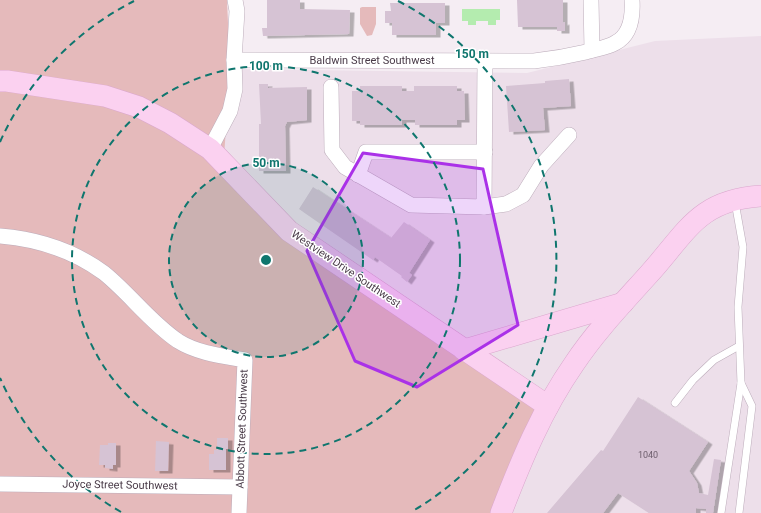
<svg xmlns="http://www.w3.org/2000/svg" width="761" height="513" font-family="Roboto,sans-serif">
  <defs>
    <filter id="shadow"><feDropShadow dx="4.5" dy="2.5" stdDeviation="0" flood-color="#0004"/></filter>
  </defs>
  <rect width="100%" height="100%" fill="#f5edf3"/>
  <!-- residential -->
  <path fill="#eddfea" d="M 761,36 L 761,513 L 0,513 L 223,156 L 230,69 L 527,73 L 655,41 Z"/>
  <!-- green -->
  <g fill="#e5babb">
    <path d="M 0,0 L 227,0 L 230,69 L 224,157 L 319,244 L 546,398 L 498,513 L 0,513 Z"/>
    <path d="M 362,7 L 376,7 L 376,24 L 372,35 L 367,36 L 360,24 L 360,8 Z"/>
  </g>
  <!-- water -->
  <path fill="#b4ecaf" d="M 462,9 L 500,9 L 500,20 L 496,20 L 496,25 L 488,25 L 488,21 L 476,21 L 476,25 L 468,25 L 468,21 L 462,21 Z"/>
  <!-- building -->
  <g fill="#d6c3d4" filter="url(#shadow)">
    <path d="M 267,0 L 300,0 L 300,9 L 350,10 L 349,34 L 263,36 L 262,28 L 267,28 Z"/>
    <path d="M 517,0 L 563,0 L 563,23 L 565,22 L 565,31 L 557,31 L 557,27 L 518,27 Z"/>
    <path d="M 390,3 L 445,3 L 445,23 L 436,23 L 436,35 L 392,35 L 392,23 L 385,23 L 385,11 L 391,11 Z"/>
    <path d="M 569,79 L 571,106 L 543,108 L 545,130 L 509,132 L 506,86 L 545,83 L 545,81 Z"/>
    <path d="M 259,84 L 268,84 L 268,88 L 307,87 L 307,120 L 287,122 L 285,126 L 286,171 L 259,171 L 259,124 L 261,124 Z"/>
    <path d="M 360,86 L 402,86 L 402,91 L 414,91 L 414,86 L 457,86 L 457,91 L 464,91 L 465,120 L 457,120 L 457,125 L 415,125 L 415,120 L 402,120 L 402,125 L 360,125 L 360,121 L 352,121 L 352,91 L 360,91 Z"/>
    <path d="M 313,187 L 391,238 L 404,222 L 430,240 L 409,273 L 412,275 L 407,282 L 401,277 L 402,276 L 375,257 L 373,260 L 299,209 Z"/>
    <path d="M 638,397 L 708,442 L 689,471 L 697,483 L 699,493 L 708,495 L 714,459 L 721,460 L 713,513 L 706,513 L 706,509 L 696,508 L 696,513 L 649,513 L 618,493 L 603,513 L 547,513 L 601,450 L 603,451 Z"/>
    <path d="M 217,438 L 228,438 L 228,449 L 226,449 L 226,470 L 209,470 L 209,454 L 214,454 L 214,450 L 217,450 Z"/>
    <path d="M 156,441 L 169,442 L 168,471 L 155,471 Z"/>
    <path d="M 108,443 L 116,443 L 116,465 L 113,465 L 113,469 L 105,468 L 105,465 L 99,465 L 100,445 L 108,445 Z"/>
  </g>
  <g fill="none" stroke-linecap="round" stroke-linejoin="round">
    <!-- lane casing -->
    <g stroke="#bdadbb" stroke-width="8">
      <g id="lane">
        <path d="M 735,202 L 743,247 L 738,307 L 741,383 L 752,406 L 739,513"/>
        <path d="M 675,403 L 693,380 L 714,360 L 739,346"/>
        <path d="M 721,513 L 741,383"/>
      </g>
    </g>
    <!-- street casing -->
    <g stroke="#bdadbb" stroke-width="16">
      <g id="street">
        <path d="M 591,0 L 592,50"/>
        <path d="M 234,60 L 534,61 C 552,59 569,56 586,52 C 595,49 607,48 615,43 C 631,35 633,16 632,0"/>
        <path d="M 331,87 L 332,150 L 345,167 L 411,205 L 484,207 L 485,60"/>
        <path d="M 210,149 L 230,111 L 235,89 L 234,60 L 237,11 L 235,0"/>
        <path d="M 358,175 L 366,152 L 485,152"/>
        <path d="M 484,207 L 506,204 L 523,195 L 541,166 L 569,135"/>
        <path d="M 0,236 C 37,239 74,251 104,273 C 130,294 150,322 178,341 C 197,353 222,356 245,360 L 239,513"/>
        <path d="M 0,484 L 240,487"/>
      </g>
    </g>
    <!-- secondary casing -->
    <g stroke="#daa7cd" stroke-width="22">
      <g id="secondary">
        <path d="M 0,81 L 7,81 L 105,96 L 139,107 L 170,123 L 210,149 L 289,231 L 548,406"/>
        <path d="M 464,350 L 623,303"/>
        <path d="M 501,513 C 521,461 542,410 574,364 C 596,331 623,303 649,274 C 687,232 698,200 761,196"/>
      </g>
    </g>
    <!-- lane -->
    <use href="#lane" stroke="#fff" stroke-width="7"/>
    <!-- street -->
    <use href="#street" stroke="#fff" stroke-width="15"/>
    <!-- secondary -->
    <use href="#secondary" stroke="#fbd1f0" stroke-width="21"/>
  </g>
  <!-- marked area -->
  <path fill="#aa31e8" fill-opacity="0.2" stroke="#aa31e8" stroke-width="3" stroke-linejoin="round" d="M 363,153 L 483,169 L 518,325 L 417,387 L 355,361 L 307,251 Z"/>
  <!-- distance rings -->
  <circle cx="266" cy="260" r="97" fill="#0f766e" fill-opacity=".12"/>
  <g fill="none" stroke="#0f766e" stroke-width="2" stroke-dasharray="7 5">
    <circle cx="266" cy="260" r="97"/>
    <circle cx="266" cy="260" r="194"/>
    <path d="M121 512A291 291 0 0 1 0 378M0 142A291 291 0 0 1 134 1M398 1A291 291 0 0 1 411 512"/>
  </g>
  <g text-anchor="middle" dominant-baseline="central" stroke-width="3" stroke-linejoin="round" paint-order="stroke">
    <!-- number labels -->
    <g font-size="9" fill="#6c5d6b">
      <text x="648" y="455">1040</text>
    </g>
    <!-- street labels -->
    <g font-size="11" fill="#493b48" stroke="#fff">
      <text x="372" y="60">Baldwin Street Southwest</text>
      <text transform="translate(346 269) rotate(34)">Westview Drive Southwest</text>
      <text transform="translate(242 429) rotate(-88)">Abbott Street Southwest</text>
      <text transform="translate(120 485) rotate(1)">Joyce Street Southwest</text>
    </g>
  </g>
  <circle cx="266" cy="260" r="6" fill="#0f766e" stroke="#fff" stroke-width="2"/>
  <g font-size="12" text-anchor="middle" font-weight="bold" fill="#0f766e" stroke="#fff" stroke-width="3" stroke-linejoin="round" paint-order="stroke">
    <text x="472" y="58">150 m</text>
    <text x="266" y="70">100 m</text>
    <text x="266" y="167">50 m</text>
  </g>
</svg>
